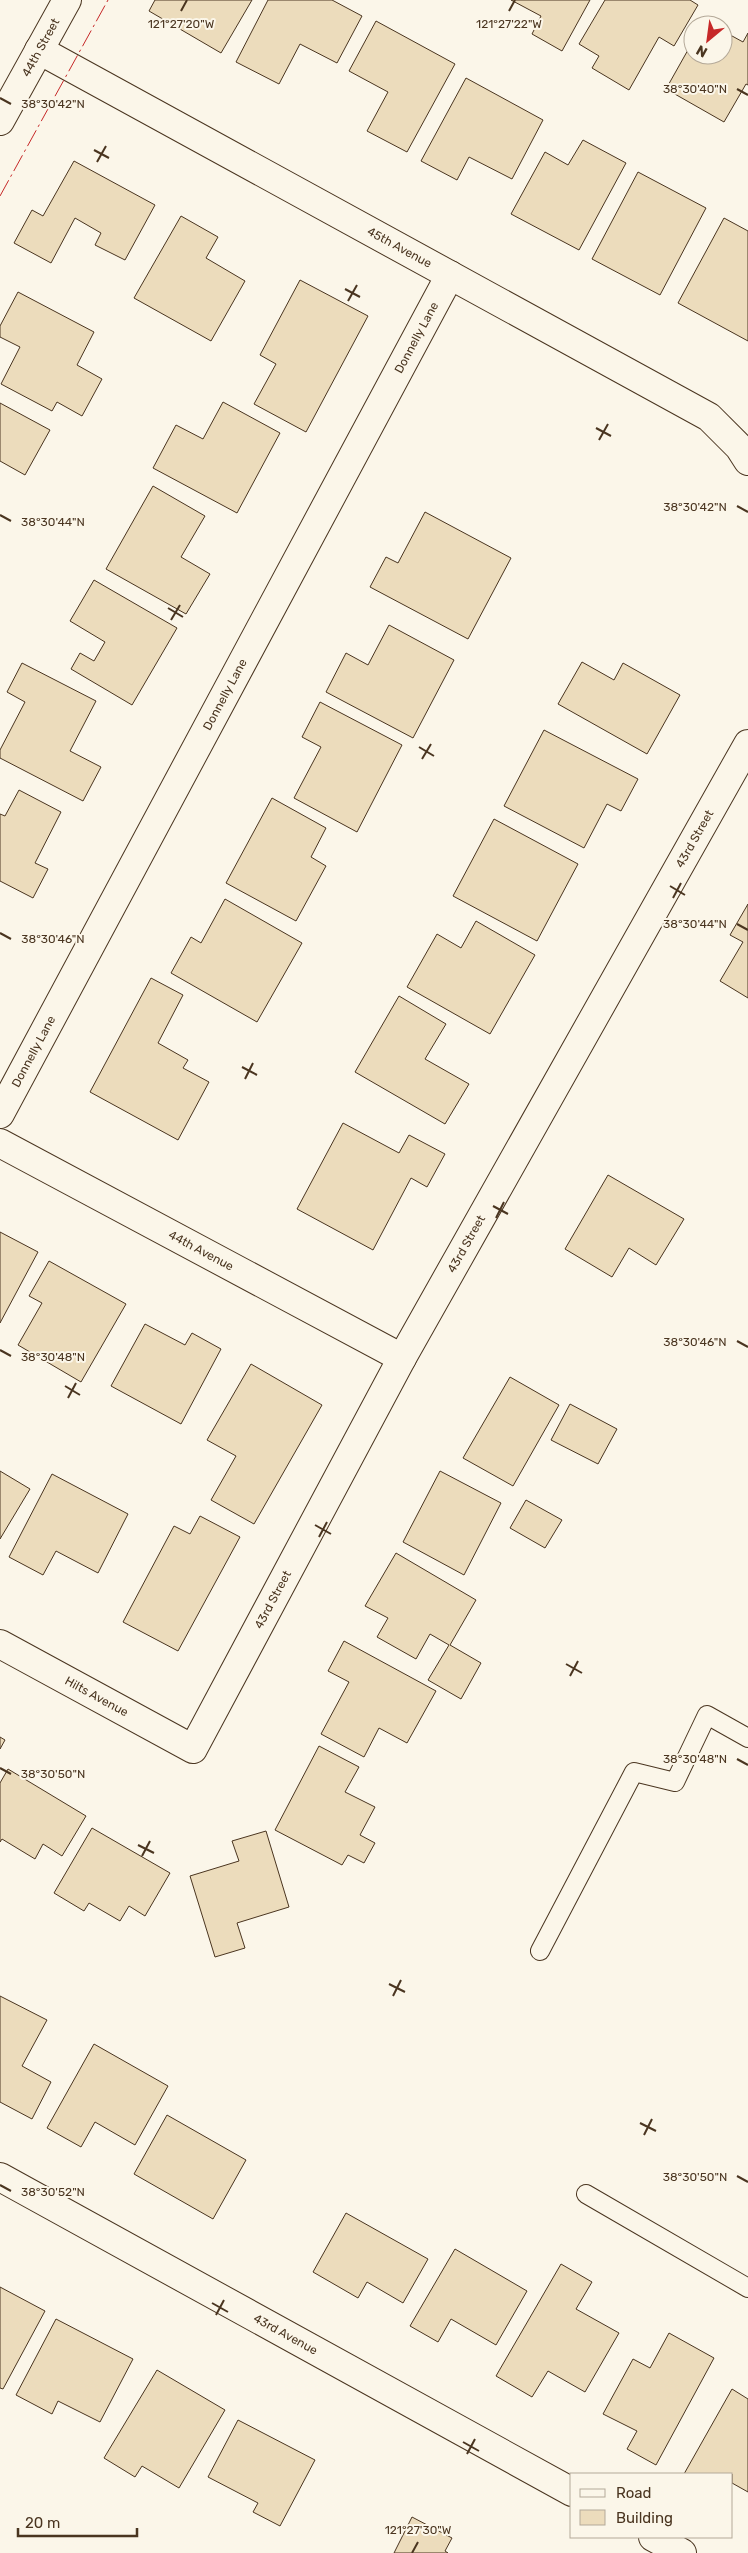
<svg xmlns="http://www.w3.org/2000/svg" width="748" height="2553" font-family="Rubik,sans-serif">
  <rect width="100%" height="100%" fill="#fbf6e9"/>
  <!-- building -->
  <g fill="#ecdcbc" stroke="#4a3520">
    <path d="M 155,0 L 252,0 L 221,53 L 149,11 Z"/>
    <path d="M 268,0 L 332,0 L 362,16 L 337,63 L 300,44 L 279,84 L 236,62 Z"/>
    <path d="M 511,0 L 590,0 L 562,51 L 532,34 L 541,16 Z"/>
    <path d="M 605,0 L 690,0 L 698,5 L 674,46 L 659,37 L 629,90 L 592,68 L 599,56 L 579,44 Z"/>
    <path d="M 705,20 L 713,25 L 702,25 Z"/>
    <path d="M 376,21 L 455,64 L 407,152 L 367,131 L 388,92 L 349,71 Z"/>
    <path d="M 723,31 L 743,42 L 748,33 L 748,85 L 746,84 L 724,122 L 666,89 L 693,41 L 693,55 L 723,55 Z"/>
    <path d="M 466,78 L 543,120 L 512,179 L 469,157 L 457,180 L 421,161 Z"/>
    <path d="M 583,140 L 626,163 L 579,250 L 511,214 L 545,152 L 568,165 Z"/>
    <path d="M 74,161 L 155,205 L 125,260 L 95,245 L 101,233 L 75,218 L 51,263 L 14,243 L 32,210 L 43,216 Z"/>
    <path d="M 638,172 L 706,208 L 660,295 L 592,259 Z"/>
    <path d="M 181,216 L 218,237 L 206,258 L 245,281 L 211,341 L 134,298 Z"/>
    <path d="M 724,218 L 748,231 L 748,341 L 678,303 Z"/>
    <path d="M 300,280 L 368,316 L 306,432 L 254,404 L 276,364 L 260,355 Z"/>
    <path d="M 18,292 L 94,332 L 77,365 L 102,379 L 82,416 L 57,402 L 52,411 L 1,384 L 20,347 L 0,337 L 0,326 Z"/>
    <path d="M 223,402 L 280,433 L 237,513 L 153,468 L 176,425 L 203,439 Z"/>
    <path d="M 0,403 L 50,430 L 25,475 L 0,461 Z"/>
    <path d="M 153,486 L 205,516 L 181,557 L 210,574 L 186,614 L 106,569 Z"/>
    <path d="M 425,512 L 511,558 L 468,639 L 370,587 L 386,557 L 398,563 Z"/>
    <path d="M 94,580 L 177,628 L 132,705 L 71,669 L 80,653 L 94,661 L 105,642 L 70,621 Z"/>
    <path d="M 389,625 L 454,660 L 413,738 L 326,692 L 346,653 L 368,665 Z"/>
    <path d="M 582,662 L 614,680 L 623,663 L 680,695 L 647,754 L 558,704 Z"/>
    <path d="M 22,663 L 96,701 L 70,751 L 101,767 L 83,801 L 0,758 L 0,750 L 25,702 L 7,692 Z"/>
    <path d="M 320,702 L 402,745 L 357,832 L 294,798 L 321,747 L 302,737 Z"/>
    <path d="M 544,730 L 638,779 L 621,811 L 607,804 L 584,848 L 504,806 Z"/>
    <path d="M 19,790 L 61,812 L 35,863 L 48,869 L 33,898 L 0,881 L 0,814 L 5,816 Z"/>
    <path d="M 272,798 L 326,828 L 311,857 L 326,866 L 296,921 L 226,883 Z"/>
    <path d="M 494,819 L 578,864 L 537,941 L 453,896 Z"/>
    <path d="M 225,899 L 302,943 L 257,1022 L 171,973 L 191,937 L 201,943 Z"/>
    <path d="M 748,904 L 748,998 L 720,981 L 743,942 L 730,935 Z"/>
    <path d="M 476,921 L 535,955 L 490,1034 L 407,987 L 437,934 L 461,948 Z"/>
    <path d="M 151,978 L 183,995 L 158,1043 L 188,1060 L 183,1068 L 209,1082 L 178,1140 L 90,1092 Z"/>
    <path d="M 399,996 L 446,1024 L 425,1059 L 469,1084 L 445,1124 L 355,1072 Z"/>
    <path d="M 343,1123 L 399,1153 L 409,1135 L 445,1154 L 427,1187 L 411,1178 L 373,1250 L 297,1209 Z"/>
    <path d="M 608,1175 L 684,1219 L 656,1265 L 629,1248 L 612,1277 L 565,1249 Z"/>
    <path d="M 0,1232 L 38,1252 L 0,1323 Z"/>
    <path d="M 49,1261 L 126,1304 L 81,1382 L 18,1345 L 42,1303 L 29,1296 Z"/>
    <path d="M 145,1324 L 185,1345 L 192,1333 L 221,1349 L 181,1424 L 111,1386 Z"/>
    <path d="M 251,1364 L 322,1405 L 254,1524 L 211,1500 L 236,1456 L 207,1440 Z"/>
    <path d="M 510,1377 L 559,1405 L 513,1486 L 463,1458 Z"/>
    <path d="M 570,1404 L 617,1429 L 598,1464 L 551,1440 Z"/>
    <path d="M 0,1471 L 30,1489 L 0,1539 Z"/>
    <path d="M 440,1471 L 501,1503 L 464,1575 L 403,1542 Z"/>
    <path d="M 52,1474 L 128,1514 L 98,1573 L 56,1551 L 43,1575 L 9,1557 Z"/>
    <path d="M 526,1500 L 562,1520 L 545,1548 L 510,1528 Z"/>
    <path d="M 200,1516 L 240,1537 L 178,1651 L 123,1622 L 174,1526 L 190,1534 Z"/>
    <path d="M 396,1553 L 476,1600 L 450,1645 L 481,1663 L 461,1699 L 428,1680 L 449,1645 L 430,1634 L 416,1659 L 377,1637 L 388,1618 L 365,1606 Z"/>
    <path d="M 344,1641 L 436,1691 L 407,1743 L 379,1728 L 364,1757 L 321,1734 L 349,1682 L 328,1671 Z"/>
    <path d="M 0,1737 L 5,1740 L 0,1749 Z"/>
    <path d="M 319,1746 L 359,1767 L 345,1792 L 375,1807 L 360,1835 L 375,1843 L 364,1863 L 348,1855 L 342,1865 L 275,1830 Z"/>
    <path d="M 8,1769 L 86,1816 L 62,1856 L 43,1844 L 35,1859 L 2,1839 L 0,1842 L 0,1783 Z"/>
    <path d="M 92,1828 L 170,1873 L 145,1916 L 129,1906 L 120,1921 L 89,1903 L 84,1911 L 54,1893 Z"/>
    <path d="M 266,1831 L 289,1907 L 237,1923 L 245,1948 L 215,1957 L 190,1876 L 239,1861 L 232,1841 Z"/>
    <path d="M 0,1996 L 47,2020 L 22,2066 L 51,2082 L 32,2119 L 0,2102 Z"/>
    <path d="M 94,2044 L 168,2086 L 135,2145 L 95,2122 L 81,2147 L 47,2128 Z"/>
    <path d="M 167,2115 L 246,2160 L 213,2219 L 134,2174 Z"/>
    <path d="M 346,2213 L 428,2259 L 403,2303 L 367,2282 L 358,2298 L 313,2272 Z"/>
    <path d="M 455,2249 L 527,2291 L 496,2345 L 451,2319 L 438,2342 L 410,2326 Z"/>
    <path d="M 561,2264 L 592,2282 L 576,2309 L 619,2333 L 585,2392 L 548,2371 L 532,2397 L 496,2376 Z"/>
    <path d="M 0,2287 L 45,2311 L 3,2389 L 0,2388 Z"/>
    <path d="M 56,2319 L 133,2359 L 100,2422 L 58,2401 L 52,2414 L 16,2395 Z"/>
    <path d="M 669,2333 L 714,2358 L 656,2465 L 627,2449 L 637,2431 L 603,2414 L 633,2359 L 650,2368 Z"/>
    <path d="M 157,2370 L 225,2410 L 179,2488 L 142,2466 L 135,2477 L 104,2458 Z"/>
    <path d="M 732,2389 L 748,2399 L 748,2492 L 732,2483 L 732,2474 L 684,2474 Z"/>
    <path d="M 238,2420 L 315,2460 L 280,2526 L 253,2512 L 258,2503 L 208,2477 Z"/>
    <path d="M 412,2517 L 452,2538 L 445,2551 L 448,2553 L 394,2553 Z"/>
  </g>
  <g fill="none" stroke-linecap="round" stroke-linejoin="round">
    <!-- lane casing -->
    <g stroke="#4a3520" stroke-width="20">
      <g id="lane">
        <path d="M 540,1951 L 634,1772 L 675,1782 L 707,1715 L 748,1738"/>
        <path d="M 586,2194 L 748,2288"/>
      </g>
    </g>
    <!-- street casing -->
    <g stroke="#4a3520" stroke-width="30">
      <g id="street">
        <path id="s1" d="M 39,50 L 709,417 L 739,447 L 748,461"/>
        <path id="s2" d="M 0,1114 L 450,275"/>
        <path id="s3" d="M 0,1143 L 402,1358"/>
        <path id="s4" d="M 0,1644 L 193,1749 L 402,1358 L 748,744"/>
        <path id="s5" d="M 0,2177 L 572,2492"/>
        <path d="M 653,2537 L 682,2553"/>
      </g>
    </g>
    <!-- secondary casing -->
    <g stroke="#4a3520" stroke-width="30">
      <g id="secondary">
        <path id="s6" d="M 0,121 L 67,0"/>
      </g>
    </g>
    <!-- lane -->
    <use href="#lane" stroke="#fbf6e9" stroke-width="18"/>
    <!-- street -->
    <use href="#street" stroke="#fbf6e9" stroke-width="28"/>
    <!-- secondary -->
    <use href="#secondary" stroke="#fbf6e9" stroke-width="28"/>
    <!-- power -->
    <path stroke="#c62828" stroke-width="1" stroke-dasharray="18 4 2.5 4" stroke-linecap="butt" d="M 0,196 L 108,0"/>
  </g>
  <!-- ticks -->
  <path fill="none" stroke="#4a3520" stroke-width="2" d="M 181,11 L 187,0M 509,11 L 515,0M 737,89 L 748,95M 0,98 L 11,104M 94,150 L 109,158M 97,162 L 106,146M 345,289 L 360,297M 348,301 L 357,285M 596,428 L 611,436M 599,440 L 608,424M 737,506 L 748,512M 0,515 L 11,521M 168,608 L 183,617M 171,620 L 180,605M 419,747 L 434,756M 422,759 L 431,744M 670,886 L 685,895M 673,898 L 681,883M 737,924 L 748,930M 0,933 L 11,939M 242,1067 L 257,1075M 245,1079 L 253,1063M 493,1206 L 508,1214M 496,1218 L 504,1202M 737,1341 L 748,1347M 0,1350 L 11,1356M 65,1386 L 80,1395M 68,1398 L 76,1383M 315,1525 L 331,1534M 319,1537 L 327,1522M 566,1664 L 582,1673M 570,1676 L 578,1661M 737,1759 L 748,1765M 0,1768 L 11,1774M 138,1845 L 154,1853M 142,1856 L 150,1841M 389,1984 L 405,1992M 393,1996 L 401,1980M 640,2123 L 656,2131M 644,2135 L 652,2119M 737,2176 L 748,2182M 0,2185 L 11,2191M 212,2303 L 228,2312M 216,2315 L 224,2300M 463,2442 L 479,2451M 467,2454 L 475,2439M 412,2553 L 418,2542"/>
  <g text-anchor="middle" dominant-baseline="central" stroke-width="4" stroke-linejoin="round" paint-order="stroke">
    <!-- street labels -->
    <g font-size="12" fill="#4a3520" stroke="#fbf6e9">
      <text stroke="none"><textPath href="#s6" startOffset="84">44th Street</textPath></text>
      <text stroke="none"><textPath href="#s1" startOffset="411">45th Avenue</textPath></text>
      <text stroke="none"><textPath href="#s2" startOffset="881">Donnelly Lane</textPath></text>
      <text stroke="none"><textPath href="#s2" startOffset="476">Donnelly Lane</textPath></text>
      <text stroke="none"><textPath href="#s4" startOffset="1259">43rd Street</textPath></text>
      <text stroke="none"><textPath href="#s2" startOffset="71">Donnelly Lane</textPath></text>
      <text stroke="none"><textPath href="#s4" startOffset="794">43rd Street</textPath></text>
      <text stroke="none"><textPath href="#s3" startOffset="228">44th Avenue</textPath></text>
      <text stroke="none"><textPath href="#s4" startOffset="389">43rd Street</textPath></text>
      <text stroke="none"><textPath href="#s4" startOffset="110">Hilts Avenue</textPath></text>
      <text stroke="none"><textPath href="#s5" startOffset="326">43rd Avenue</textPath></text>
    </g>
  </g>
  <g font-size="12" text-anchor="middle" fill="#4a3520" stroke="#fbf6e9" stroke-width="4" stroke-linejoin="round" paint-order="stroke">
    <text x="181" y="28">121°27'20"W</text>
    <text x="509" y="28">121°27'22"W</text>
    <text x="695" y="93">38°30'40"N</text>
    <text x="53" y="108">38°30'42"N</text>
    <text x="695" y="511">38°30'42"N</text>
    <text x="53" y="526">38°30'44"N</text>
    <text x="695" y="928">38°30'44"N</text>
    <text x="53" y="943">38°30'46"N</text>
    <text x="695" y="1346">38°30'46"N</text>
    <text x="53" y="1361">38°30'48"N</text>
    <text x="695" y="1763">38°30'48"N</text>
    <text x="53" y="1778">38°30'50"N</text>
    <text x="695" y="2181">38°30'50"N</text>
    <text x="53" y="2196">38°30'52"N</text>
    <text x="418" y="2534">121°27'30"W</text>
  </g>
  <!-- legend -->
  <rect x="570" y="2473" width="162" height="65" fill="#fbf6e9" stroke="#b4a999"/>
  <rect x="580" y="2489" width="25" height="8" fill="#fbf6e9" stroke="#b4a999"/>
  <text x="616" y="2498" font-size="15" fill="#4a3520">Road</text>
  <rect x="580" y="2510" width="25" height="15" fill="#ecdcbc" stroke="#b4a999"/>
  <text x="616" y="2523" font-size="15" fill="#4a3520">Building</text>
  <!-- north arrow -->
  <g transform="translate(708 40) rotate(209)"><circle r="24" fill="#fbf6e9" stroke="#b4a999"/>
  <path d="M0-4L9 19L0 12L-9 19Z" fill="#c62828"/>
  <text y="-8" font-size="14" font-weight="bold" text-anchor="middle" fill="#4a3520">N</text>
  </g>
  <!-- scale -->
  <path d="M18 2528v8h119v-8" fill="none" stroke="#4a3520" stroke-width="2.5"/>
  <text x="25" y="2528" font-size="15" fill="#4a3520" stroke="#fbf6e9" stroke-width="4" paint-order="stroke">20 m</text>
</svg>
